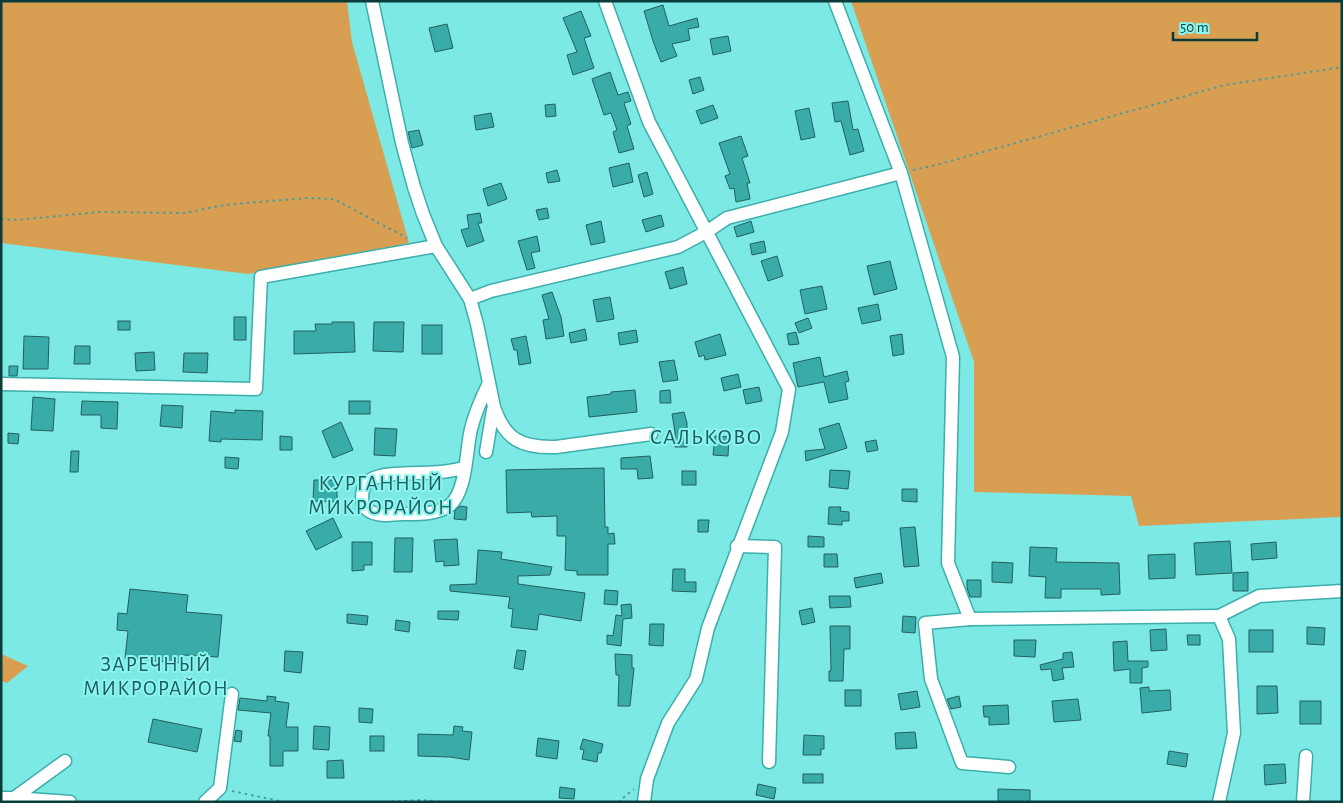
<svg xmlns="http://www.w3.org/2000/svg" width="1343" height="803" font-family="'Alegreya Sans',sans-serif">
  <rect width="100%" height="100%" fill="#7ce9e5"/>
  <!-- green -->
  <g fill="#d89e51">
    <path d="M 1,1 L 347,1 L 352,42 L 409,243 L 248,274 L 1,243 Z"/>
    <path d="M 851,1 L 1342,1 L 1342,517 L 1139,526 L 1131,496 L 974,492 L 974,362 Z"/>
    <path d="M 1,654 L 28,666 L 7,683 L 1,681 Z"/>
  </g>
  <!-- building -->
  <g fill="#39aca9" stroke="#245f5d">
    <path d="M 663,5 L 669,26 L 697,18 L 699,27 L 688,29 L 690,40 L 672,44 L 677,56 L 661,62 L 653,41 L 644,11 Z"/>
    <path d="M 581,11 L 591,36 L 584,38 L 594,68 L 573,75 L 567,55 L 577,52 L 563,18 Z"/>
    <path d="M 447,24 L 453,48 L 435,52 L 429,28 Z"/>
    <path d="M 728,36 L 731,51 L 713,55 L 710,39 Z"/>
    <path d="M 610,72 L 618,95 L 628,92 L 631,101 L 624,103 L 631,124 L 627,126 L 634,149 L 619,153 L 613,132 L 617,130 L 611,113 L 604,115 L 592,79 Z"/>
    <path d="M 700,77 L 704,90 L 693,94 L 689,80 Z"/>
    <path d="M 848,101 L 853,130 L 858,129 L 864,151 L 850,155 L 841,121 L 835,122 L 832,103 Z"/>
    <path d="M 555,104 L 556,116 L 546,117 L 545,105 Z"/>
    <path d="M 713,105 L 718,118 L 701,124 L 696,111 Z"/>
    <path d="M 809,108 L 815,137 L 801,140 L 795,111 Z"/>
    <path d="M 491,113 L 494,127 L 476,130 L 474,116 Z"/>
    <path d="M 419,130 L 423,145 L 412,148 L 408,132 Z"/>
    <path d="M 741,136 L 748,156 L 742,158 L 750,183 L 747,183 L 750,199 L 736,202 L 734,188 L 730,189 L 725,176 L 730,174 L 719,143 Z"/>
    <path d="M 629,163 L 633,182 L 613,187 L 609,168 Z"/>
    <path d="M 557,170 L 560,181 L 548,183 L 546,173 Z"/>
    <path d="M 647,172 L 653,194 L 644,197 L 638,175 Z"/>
    <path d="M 501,183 L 507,199 L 488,206 L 483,189 Z"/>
    <path d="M 547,208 L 549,218 L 539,220 L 536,210 Z"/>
    <path d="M 480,213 L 482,223 L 478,223 L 484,241 L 467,247 L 461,230 L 469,228 L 467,215 Z"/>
    <path d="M 661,215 L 664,226 L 646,232 L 642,220 Z"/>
    <path d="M 601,221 L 605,242 L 591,245 L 586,225 Z"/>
    <path d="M 751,221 L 754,232 L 737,237 L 734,227 Z"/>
    <path d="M 537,236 L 540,251 L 531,253 L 535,268 L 527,270 L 518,241 Z"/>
    <path d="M 764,241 L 766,252 L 752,255 L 750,244 Z"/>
    <path d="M 777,256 L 783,276 L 768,281 L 761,261 Z"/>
    <path d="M 890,261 L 897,289 L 874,295 L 867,266 Z"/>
    <path d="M 683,267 L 687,284 L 670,289 L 665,272 Z"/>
    <path d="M 822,286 L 827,309 L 805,314 L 800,290 Z"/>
    <path d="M 552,292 L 561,317 L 564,336 L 546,339 L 543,320 L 549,319 L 542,295 Z"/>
    <path d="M 610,297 L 614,319 L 597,322 L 593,300 Z"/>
    <path d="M 878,304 L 881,320 L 862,324 L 858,308 Z"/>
    <rect x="234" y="317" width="12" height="23"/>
    <path d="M 808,318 L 812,328 L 799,333 L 795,323 Z"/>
    <rect x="118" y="321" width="12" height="9"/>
    <path d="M 332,322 L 354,322 L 355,352 L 294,354 L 294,331 L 316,331 L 315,324 L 332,324 Z"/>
    <path d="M 374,322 L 404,322 L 403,352 L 373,351 Z"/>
    <rect x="422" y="325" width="20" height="29"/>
    <path d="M 585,329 L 587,340 L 571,343 L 569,333 Z"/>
    <path d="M 636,330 L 638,342 L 620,345 L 618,333 Z"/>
    <path d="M 796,332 L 799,344 L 789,345 L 787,334 Z"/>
    <path d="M 720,334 L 726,355 L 705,360 L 704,355 L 699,357 L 695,342 Z"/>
    <path d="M 902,334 L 904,354 L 893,356 L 890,336 Z"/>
    <path d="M 24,336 L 49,337 L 48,369 L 23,369 Z"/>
    <path d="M 526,336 L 531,363 L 519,365 L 517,350 L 514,350 L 511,339 Z"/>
    <path d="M 75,346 L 90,346 L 90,364 L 74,364 Z"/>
    <path d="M 154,352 L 155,370 L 136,371 L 135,353 Z"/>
    <path d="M 184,353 L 208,353 L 207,373 L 183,372 Z"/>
    <path d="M 820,357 L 824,377 L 847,371 L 849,381 L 845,382 L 848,399 L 829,403 L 824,382 L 798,387 L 793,363 Z"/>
    <path d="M 674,360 L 678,380 L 663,382 L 659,362 Z"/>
    <path d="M 9,366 L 18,366 L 17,376 L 9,376 Z"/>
    <path d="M 738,374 L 741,387 L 724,391 L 721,378 Z"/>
    <path d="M 759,387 L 762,401 L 746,404 L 743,390 Z"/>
    <path d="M 635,390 L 637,412 L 589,417 L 587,397 L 611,394 L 611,392 Z"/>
    <path d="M 670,390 L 671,403 L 660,403 L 660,391 Z"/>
    <path d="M 33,397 L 55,399 L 53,431 L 31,430 Z"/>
    <path d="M 82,401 L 118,402 L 117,429 L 101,428 L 101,415 L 81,415 Z"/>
    <rect x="349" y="401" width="21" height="13"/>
    <path d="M 162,405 L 183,406 L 182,428 L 160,426 Z"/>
    <path d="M 235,410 L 263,411 L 262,440 L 221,439 L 221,442 L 209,441 L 211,411 L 235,413 Z"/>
    <path d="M 684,412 L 687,423 L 687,447 L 675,447 L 675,432 L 672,414 Z"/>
    <path d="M 341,422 L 353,450 L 333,458 L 322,431 Z"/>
    <path d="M 839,423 L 847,448 L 806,461 L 805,451 L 825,449 L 819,429 Z"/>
    <path d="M 375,428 L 397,429 L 395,456 L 374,455 Z"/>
    <path d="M 8,433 L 19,434 L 18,444 L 8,443 Z"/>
    <path d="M 280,436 L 292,437 L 292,450 L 280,450 Z"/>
    <path d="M 715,436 L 729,437 L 728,456 L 713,455 Z"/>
    <path d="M 876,440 L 878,450 L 867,452 L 865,442 Z"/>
    <path d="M 71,451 L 79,451 L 78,472 L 70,472 Z"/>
    <path d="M 650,456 L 653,478 L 638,479 L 637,469 L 621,469 L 621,458 Z"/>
    <path d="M 225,457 L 239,458 L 238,469 L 225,468 Z"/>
    <path d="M 604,468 L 605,527 L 608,527 L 608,534 L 614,533 L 615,544 L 608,544 L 608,575 L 577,575 L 577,571 L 565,570 L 566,536 L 557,536 L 557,516 L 532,517 L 531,512 L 507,513 L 506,470 Z"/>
    <path d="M 830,470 L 850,471 L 848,489 L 829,487 Z"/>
    <rect x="682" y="471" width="14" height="14"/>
    <path d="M 314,480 L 337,480 L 337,502 L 313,501 Z"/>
    <path d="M 902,489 L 917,489 L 917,502 L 902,501 Z"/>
    <path d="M 460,506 L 467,507 L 466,520 L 454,519 L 455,511 Z"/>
    <path d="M 829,507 L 841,507 L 840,511 L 849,512 L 849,521 L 842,521 L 842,525 L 828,524 Z"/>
    <path d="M 333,518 L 342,537 L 316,550 L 306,531 Z"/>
    <path d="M 698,520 L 709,520 L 708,532 L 698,532 Z"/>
    <path d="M 915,527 L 919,566 L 904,567 L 900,528 Z"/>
    <path d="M 808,536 L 824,537 L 824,547 L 808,547 Z"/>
    <path d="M 395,538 L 413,538 L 412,572 L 394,572 Z"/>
    <path d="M 457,539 L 459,565 L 444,566 L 444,561 L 436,562 L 434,540 Z"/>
    <path d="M 1230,541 L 1232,573 L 1196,575 L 1194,543 Z"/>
    <path d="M 352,542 L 372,542 L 372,565 L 364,565 L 364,570 L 352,571 Z"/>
    <path d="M 1276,542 L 1277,558 L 1252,560 L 1251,544 Z"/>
    <path d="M 1030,547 L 1057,548 L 1056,562 L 1119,563 L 1120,594 L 1101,595 L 1101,589 L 1061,589 L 1061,598 L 1045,598 L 1046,577 L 1029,576 Z"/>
    <path d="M 478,550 L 502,552 L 501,559 L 552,567 L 550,575 L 518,576 L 518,584 L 585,593 L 581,621 L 539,614 L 537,630 L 511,627 L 513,609 L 508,608 L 510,597 L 450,591 L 450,585 L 476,584 Z"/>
    <path d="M 824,554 L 837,554 L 838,567 L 824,567 Z"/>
    <path d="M 1175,554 L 1175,578 L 1149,579 L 1148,555 Z"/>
    <path d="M 992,562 L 1013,563 L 1012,583 L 992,582 Z"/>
    <path d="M 673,569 L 685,569 L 685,582 L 696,582 L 696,592 L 672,591 Z"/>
    <path d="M 1248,572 L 1248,591 L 1233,591 L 1233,573 Z"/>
    <path d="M 881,573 L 883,583 L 856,588 L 854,578 Z"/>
    <path d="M 967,580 L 981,580 L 981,597 L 970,597 L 967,588 Z"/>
    <path d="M 130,589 L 188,595 L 186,612 L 222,615 L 218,657 L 183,655 L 182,663 L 125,658 L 128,631 L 117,630 L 118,613 L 127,614 Z"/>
    <path d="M 605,590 L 618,591 L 617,605 L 604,604 Z"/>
    <path d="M 829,596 L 850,596 L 851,607 L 830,608 Z"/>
    <path d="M 631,604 L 632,618 L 623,619 L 621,646 L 607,644 L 607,635 L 613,636 L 616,615 L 622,616 L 621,605 Z"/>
    <path d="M 812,608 L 815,622 L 802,625 L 799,611 Z"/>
    <path d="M 438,611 L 459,611 L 458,620 L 438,619 Z"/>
    <path d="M 347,614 L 368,616 L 367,625 L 347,623 Z"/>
    <path d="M 903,616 L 916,617 L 915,633 L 902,632 Z"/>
    <path d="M 396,620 L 410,622 L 409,632 L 395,630 Z"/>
    <path d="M 650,624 L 664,624 L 663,646 L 649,645 Z"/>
    <path d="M 830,626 L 850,626 L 850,649 L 844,649 L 843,681 L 829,681 L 829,671 L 831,671 Z"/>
    <path d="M 1307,627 L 1325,628 L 1324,645 L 1307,644 Z"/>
    <path d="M 1166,629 L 1167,650 L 1151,651 L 1150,630 Z"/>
    <rect x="1249" y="630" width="24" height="22"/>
    <path d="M 1187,635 L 1200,635 L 1200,645 L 1188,645 Z"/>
    <path d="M 1014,640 L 1036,640 L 1035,657 L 1014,656 Z"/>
    <path d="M 1127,641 L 1128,661 L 1148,661 L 1148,667 L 1142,668 L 1142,683 L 1130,683 L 1130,669 L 1114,671 L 1113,642 Z"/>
    <path d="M 517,650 L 526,651 L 523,670 L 514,668 Z"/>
    <path d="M 285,651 L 303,652 L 301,673 L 284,671 Z"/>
    <path d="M 1072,652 L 1074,667 L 1062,668 L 1064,679 L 1053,681 L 1051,669 L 1041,670 L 1040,665 L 1063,659 L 1063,653 Z"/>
    <path d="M 615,654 L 632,655 L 632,668 L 634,668 L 630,706 L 618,706 L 619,675 L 616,675 Z"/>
    <path d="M 1257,686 L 1277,686 L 1278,713 L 1257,714 Z"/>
    <path d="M 1149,687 L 1149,691 L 1170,690 L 1171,710 L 1142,713 L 1140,688 Z"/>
    <rect x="845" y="690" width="16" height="16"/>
    <path d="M 917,691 L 920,707 L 901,710 L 898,694 Z"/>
    <path d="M 267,696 L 276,697 L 275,701 L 289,703 L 286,727 L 298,727 L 298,751 L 283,751 L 283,766 L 270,766 L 270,736 L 268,736 L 271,713 L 238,710 L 240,698 L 267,701 Z"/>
    <path d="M 959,696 L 961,707 L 951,709 L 947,699 Z"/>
    <path d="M 1078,699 L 1081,720 L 1054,722 L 1052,701 Z"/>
    <rect x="1300" y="701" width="21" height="23"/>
    <path d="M 1008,705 L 1009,724 L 989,725 L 989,717 L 984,717 L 983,706 Z"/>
    <path d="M 359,708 L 373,709 L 372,723 L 359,722 Z"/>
    <path d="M 153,719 L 202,729 L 197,752 L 148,742 Z"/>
    <path d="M 314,726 L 330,727 L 329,750 L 313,749 Z"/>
    <path d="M 454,726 L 463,727 L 462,731 L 472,732 L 469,760 L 450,757 L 418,756 L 418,734 L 453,735 Z"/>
    <path d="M 236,730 L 242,731 L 241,742 L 234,741 Z"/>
    <path d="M 915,732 L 917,748 L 896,749 L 895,733 Z"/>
    <path d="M 804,735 L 824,736 L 824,749 L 821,749 L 821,755 L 803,755 Z"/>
    <rect x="370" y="736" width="14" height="15"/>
    <path d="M 538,738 L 559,741 L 557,759 L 536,756 Z"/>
    <path d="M 583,739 L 603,744 L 601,753 L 598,753 L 597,762 L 582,759 L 584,750 L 580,749 Z"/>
    <path d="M 1169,751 L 1188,754 L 1186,767 L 1167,764 Z"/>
    <path d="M 343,760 L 344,778 L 327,778 L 327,761 Z"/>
    <path d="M 1285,764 L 1286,783 L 1265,785 L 1264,765 Z"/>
    <rect x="803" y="774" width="20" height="9"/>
    <path d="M 758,784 L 776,788 L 774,799 L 756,795 Z"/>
    <path d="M 560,787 L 575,789 L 574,799 L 559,798 Z"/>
    <path d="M 998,789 L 1030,790 L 1030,802 L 998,802 Z"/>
  </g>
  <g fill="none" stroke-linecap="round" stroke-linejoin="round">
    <!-- minor casing -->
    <g stroke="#3caeab" stroke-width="15">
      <g id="minor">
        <path d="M 372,1 L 402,143 L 414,187 L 423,214 L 436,246 L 470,299 L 477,324 L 494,407 C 505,440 522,448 556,447 L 651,434"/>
        <path d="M 605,1 L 649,122 L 789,389 L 782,432 L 708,628 L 696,679 L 668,723 L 647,779 L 644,802"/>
        <path d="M 835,1 L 901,173 L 953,357 L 948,563 L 970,619"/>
        <path d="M 470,299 L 491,291 L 678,247 L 708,231 L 727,218 L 901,173"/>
        <path d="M 1,384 L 256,389 L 261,277 L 436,246"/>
        <path d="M 486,452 L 493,410"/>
        <path d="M 464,468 C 456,470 449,471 441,472 C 423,474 383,471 370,480 C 362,485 361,496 363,505 C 372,518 388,515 402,514 C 417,514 437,515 450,505 C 467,491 466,449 471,429 C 475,413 482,397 489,383"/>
        <path d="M 737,546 L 775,547 L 769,762"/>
        <path d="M 1009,767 L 962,763 L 931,679 L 925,623 L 970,619 L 1219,616"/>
        <path d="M 1,798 L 14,798 L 65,761"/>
        <path d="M 14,798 L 70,802"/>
        <path d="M 205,802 L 220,788 L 232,694"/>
        <path d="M 1219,802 L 1234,733 L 1229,639 L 1219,616 L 1259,596 L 1342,591"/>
        <path d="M 1303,802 L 1306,756"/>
      </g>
    </g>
    <!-- path -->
    <g stroke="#4a9d9a" stroke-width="2" stroke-dasharray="2.5 4" stroke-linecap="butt">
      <path d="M 913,170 L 936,165 L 1225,85 L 1342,67"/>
      <path d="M 1,219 L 18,220 L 98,212 L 185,213 L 224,205 L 306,198 L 334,199 L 407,238"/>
      <path d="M 232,791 L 284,802"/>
      <path d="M 385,802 L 421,800 L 443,802"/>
      <path d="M 618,802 L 634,789"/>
    </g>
    <!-- minor -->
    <use href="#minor" stroke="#fff" stroke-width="12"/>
  </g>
  <g text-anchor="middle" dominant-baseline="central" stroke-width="4" stroke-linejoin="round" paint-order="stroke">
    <!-- neighbourhood labels -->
    <g font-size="21" letter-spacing="1" fill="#225d5b" stroke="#8af6f2">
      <text x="381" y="483">КУРГАННЫЙ<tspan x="381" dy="24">МИКРОРАЙОН</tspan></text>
      <text x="156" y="664">ЗАРЕЧНЫЙ<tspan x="156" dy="24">МИКРОРАЙОН</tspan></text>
    </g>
    <!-- quarter labels -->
    <g font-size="22" letter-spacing="1" fill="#225d5b" stroke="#8af6f2">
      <text x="706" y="437">САЛЬКОВО</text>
    </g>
  </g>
  <!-- border -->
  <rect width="1343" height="803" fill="none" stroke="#093c3a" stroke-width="5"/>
  <!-- scale -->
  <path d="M1173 32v8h84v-8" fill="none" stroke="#093c3a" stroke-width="2.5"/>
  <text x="1180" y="32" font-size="15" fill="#093c3a" stroke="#8af6f2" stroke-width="4" paint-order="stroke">50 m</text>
</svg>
